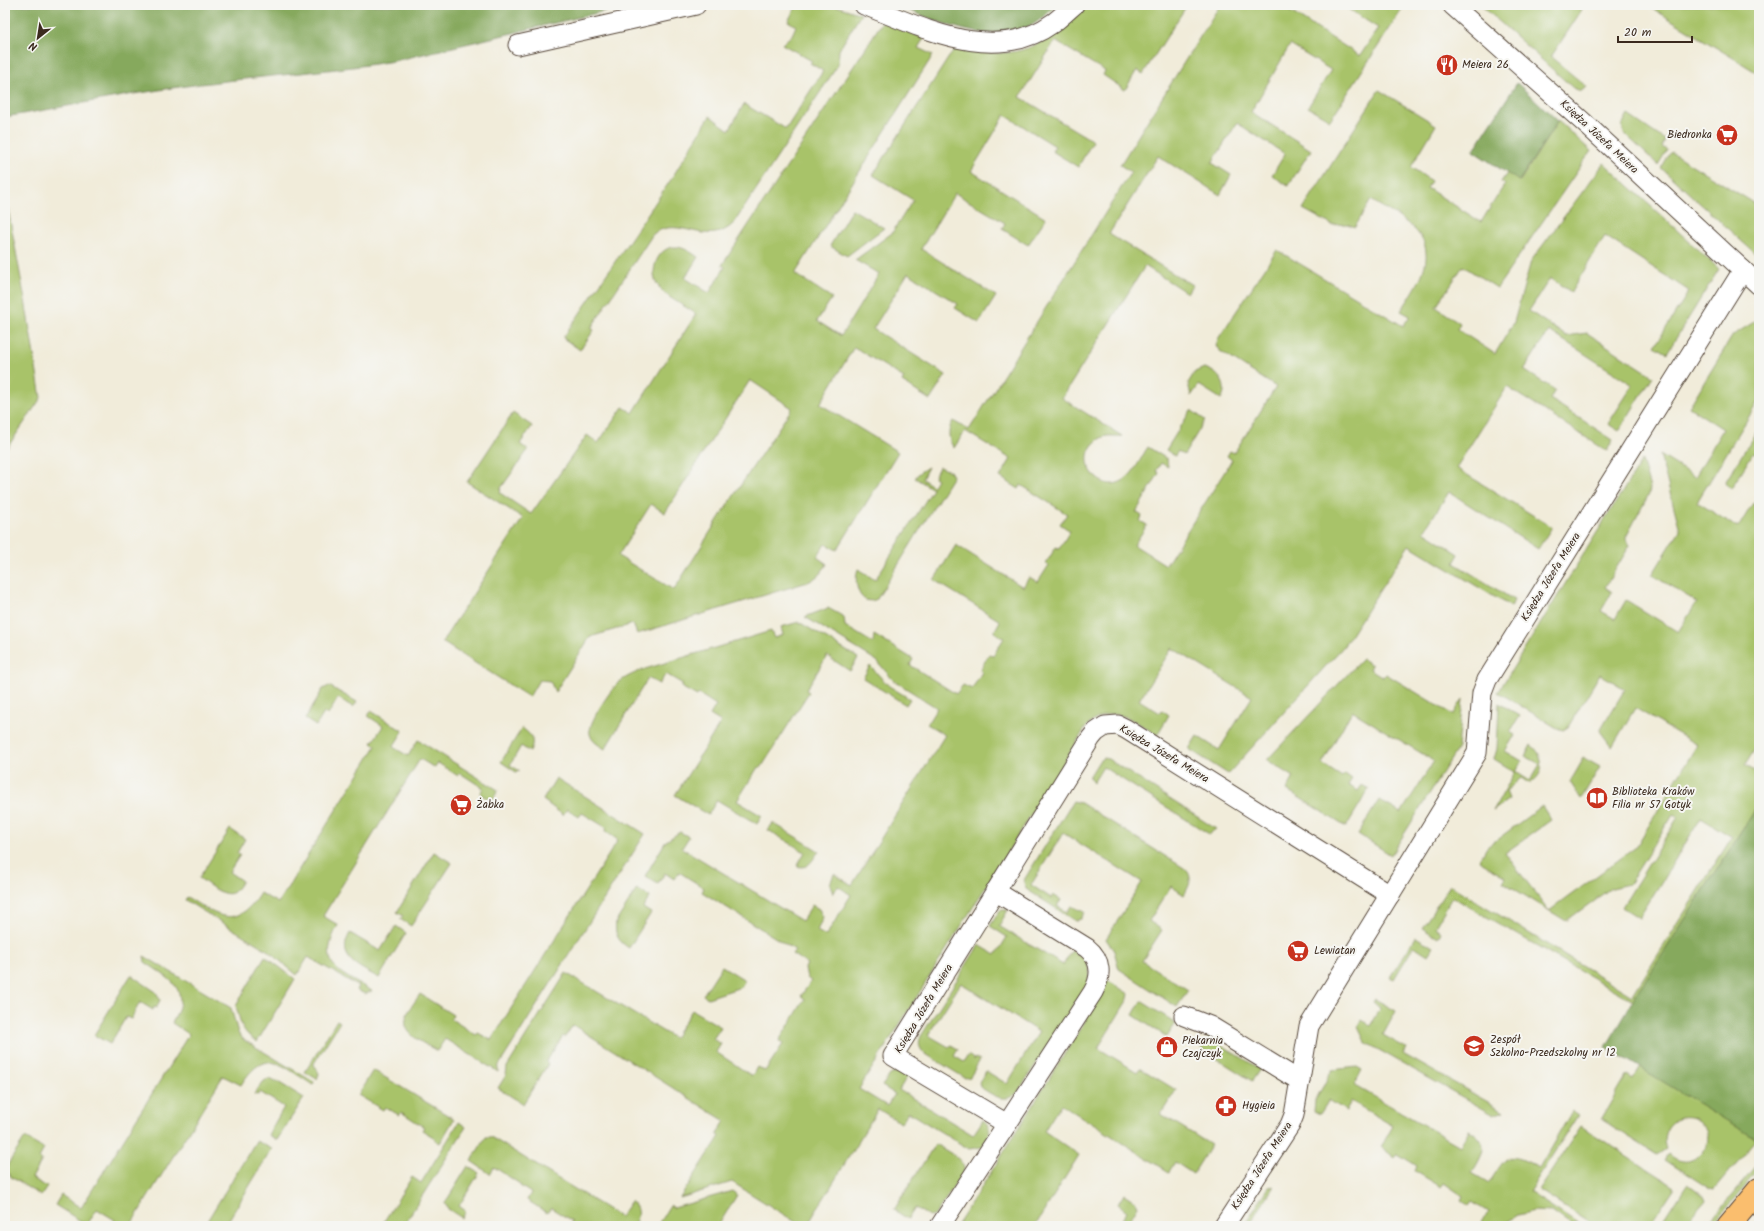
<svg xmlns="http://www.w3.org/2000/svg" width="1764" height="1231" font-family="Kalam,sans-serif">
  <rect width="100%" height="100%" fill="#f6f6f2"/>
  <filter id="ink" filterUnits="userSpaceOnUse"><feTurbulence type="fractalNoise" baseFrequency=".025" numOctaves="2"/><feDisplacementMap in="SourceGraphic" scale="8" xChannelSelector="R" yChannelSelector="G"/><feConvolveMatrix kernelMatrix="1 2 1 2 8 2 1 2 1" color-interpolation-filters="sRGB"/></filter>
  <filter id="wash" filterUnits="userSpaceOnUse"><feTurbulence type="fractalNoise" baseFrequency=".012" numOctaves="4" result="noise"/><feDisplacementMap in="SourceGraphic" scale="16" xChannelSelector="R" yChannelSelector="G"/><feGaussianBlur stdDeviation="0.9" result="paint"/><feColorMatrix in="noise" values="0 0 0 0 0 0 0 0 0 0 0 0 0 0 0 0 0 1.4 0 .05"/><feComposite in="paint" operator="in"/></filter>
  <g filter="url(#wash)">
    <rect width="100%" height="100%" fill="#f1ecda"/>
    <!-- green -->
    <g fill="#a8c369" stroke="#727644" fill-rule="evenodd">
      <path d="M 797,5 L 834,5 L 861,14 L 839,50 L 838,65 L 734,223 C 707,250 680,214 653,234 L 591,328 L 594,330 L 580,350 L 563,338 L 670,181 L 710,116 L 729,130 L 744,104 L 786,129 L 823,71 L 810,63 L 812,61 L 782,44 L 792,35 L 796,26 L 788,21 Z"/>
      <path d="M 1088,5 L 1187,5 L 1143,74 L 1137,70 L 1125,90 L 1103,75 L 1105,71 L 1055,41 L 1020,97 L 1093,141 L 1078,167 L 1052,151 L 1055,146 L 1005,115 L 971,171 L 1046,218 L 1028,245 L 1002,229 L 1005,223 L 955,193 L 921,249 L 996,296 L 979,323 L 955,308 L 958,304 L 908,273 L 873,329 L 946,375 L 930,400 L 902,382 L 904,378 L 854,347 L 820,404 L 898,452 L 837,550 L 825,544 L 817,557 L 827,564 C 822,572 817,578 808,582 L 637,634 L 633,624 L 590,637 L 555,692 L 550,681 L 539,680 L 529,697 L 442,642 L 523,518 L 467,482 L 513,413 L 532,426 L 520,444 L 528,450 L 501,488 L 500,493 L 531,514 L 587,435 L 598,443 L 623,407 L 633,413 L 696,314 C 683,304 665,298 657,284 C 649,271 658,246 676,247 C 684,247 692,253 698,257 L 685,278 L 709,293 L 725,267 L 722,265 L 865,49 L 882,22 L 924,38 L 918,48 L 933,55 L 795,274 L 832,298 L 817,321 L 841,336 L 879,274 L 855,260 L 892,233 L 913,200 L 873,175 L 949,57 L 957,48 C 1022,62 1041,47 1088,5 ZM 750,380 L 792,408 L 719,518 L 674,590 L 618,556 L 651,504 L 665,513 Z"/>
      <path d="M 1220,5 L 1280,5 L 1360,56 L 1378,28 L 1342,5 L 1405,5 L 1330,120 L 1308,107 L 1331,70 L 1290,45 L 1251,112 L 1311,150 L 1288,186 L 1272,175 L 1285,154 L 1237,123 L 1212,163 L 1231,175 L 1220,195 L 1158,156 L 1109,234 L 1192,285 L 1187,293 L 1145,266 L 1062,398 L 1122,436 C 1115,437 1108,434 1101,438 C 1071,455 1098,497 1124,480 C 1135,473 1141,457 1148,447 L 1167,459 L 1168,467 L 1161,463 L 1156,471 L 1159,473 L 1136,512 L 1142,516 L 1140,521 L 1147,525 L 1134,545 L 1166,565 L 1232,460 L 1227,456 L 1230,451 L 1234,453 L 1276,387 L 1220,351 L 1216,346 L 1218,339 L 1277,250 L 1403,326 L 1410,316 L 1401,311 C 1416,287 1442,254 1413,228 C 1401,217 1385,209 1371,200 L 1355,227 L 1347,224 L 1332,225 L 1303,209 L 1379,90 L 1436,125 L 1411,167 L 1431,181 L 1427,188 L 1481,222 L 1505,184 L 1501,182 L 1507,173 L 1520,181 L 1558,121 L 1591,151 L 1497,288 L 1463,266 L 1436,307 L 1460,323 L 1457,329 L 1495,354 L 1514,322 L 1531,261 L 1604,163 L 1719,269 L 1667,353 L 1655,346 L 1689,291 L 1605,236 L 1571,292 L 1550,278 L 1529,311 L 1566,336 L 1587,333 L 1653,376 L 1619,431 L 1608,424 L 1633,385 L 1549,331 L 1524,370 L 1555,390 L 1550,399 L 1613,440 L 1607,451 L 1507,387 L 1456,468 L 1552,527 L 1538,549 L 1449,492 L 1424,531 L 1459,554 L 1454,563 L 1514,600 L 1511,607 L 1409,545 L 1343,647 L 1228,774 L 1189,749 L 1197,736 L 1219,750 L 1252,697 L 1172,648 L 1139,700 L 1160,713 L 1162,710 L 1169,715 L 1157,735 C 1132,720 1113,701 1086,727 L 859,1089 L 887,1106 L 895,1094 L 882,1086 L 890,1075 L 897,1072 L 908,1075 L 899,1090 L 973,1135 L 983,1120 C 995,1129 987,1137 982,1147 L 969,1149 L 908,1112 L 901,1123 L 878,1109 L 810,1221 L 817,1226 L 802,1226 L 732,1182 L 680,1198 L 720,1136 L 717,1134 L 725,1121 L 573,1025 L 565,1037 L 563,1036 L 546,1062 L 548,1064 L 523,1104 L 498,1088 L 506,1075 L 507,1067 L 566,973 L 674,1038 L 692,1010 L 721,1027 L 713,1039 L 721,1044 L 716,1052 L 752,1076 L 757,1067 L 765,1071 L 783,1044 L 779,1041 L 805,999 L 801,996 L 811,981 L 807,978 L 805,968 L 807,964 L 792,954 L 795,950 L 702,892 L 704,888 L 679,872 L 674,879 L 665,873 L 658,884 L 645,876 L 666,841 L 680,832 L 689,837 L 682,848 L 802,921 L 812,905 L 819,909 L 823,917 L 817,931 L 826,936 L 851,895 L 838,886 L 833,894 L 830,884 L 834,874 L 852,885 L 945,735 L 927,724 L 937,708 L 893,680 L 877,661 L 805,617 L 828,608 L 844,617 L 845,626 L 873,643 L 874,635 L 913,659 L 910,665 L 956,694 L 963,685 L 972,689 L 982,672 L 980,670 L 989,654 L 993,656 L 1004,638 L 994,632 L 1000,621 L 934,580 L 956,545 L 1023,587 L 1029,577 L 1038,582 L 1049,565 L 1046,563 L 1056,547 L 1059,549 L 1070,531 L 1060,524 L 1067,514 L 1021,485 L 1019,489 L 1000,477 L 1011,459 L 965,431 L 954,448 C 948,440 947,430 953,421 L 969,430 L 1131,172 L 1120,165 Z"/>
      <path d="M 1481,5 L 1585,5 L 1551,57 L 1587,87 L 1581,91 L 1573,88 Z"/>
      <path d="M 1647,5 L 1759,5 L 1759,74 Z"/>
      <path d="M 1628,115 L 1665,140 L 1662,147 L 1667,150 L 1658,165 L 1624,133 L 1622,126 Z"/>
      <path d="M 1671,152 L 1759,206 L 1759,257 L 1661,168 Z"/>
      <path d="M 5,193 L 25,300 L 41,398 L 5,451 Z"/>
      <path d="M 852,209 L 884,228 L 847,256 L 830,246 Z"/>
      <path d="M 1759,319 L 1759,400 L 1697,502 L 1738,528 L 1753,503 L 1759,507 L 1759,595 L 1756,600 L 1759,602 L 1759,743 L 1745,765 L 1759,774 L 1759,804 L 1633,1001 L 1452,897 L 1435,927 L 1441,932 L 1438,938 L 1422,928 L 1450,885 L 1632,996 L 1732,837 L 1701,818 L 1639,918 L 1622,907 L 1678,817 L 1673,814 L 1629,884 L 1611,888 L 1566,921 L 1503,882 L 1506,877 L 1479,861 L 1487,847 L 1542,806 L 1551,820 L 1505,853 L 1549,911 L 1636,847 L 1697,745 L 1635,708 L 1612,747 L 1600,731 L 1625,689 L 1600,674 L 1568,727 L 1563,730 L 1557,728 L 1498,692 L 1642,460 L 1650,488 L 1649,494 L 1626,537 L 1626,540 L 1630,545 L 1605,587 L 1612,592 L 1601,611 L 1615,619 L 1626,600 L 1678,632 L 1697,602 L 1652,575 L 1680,530 L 1660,455 L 1695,477 L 1723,429 L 1689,407 L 1733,335 Z"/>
      <path d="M 1204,368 C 1218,371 1230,386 1221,399 L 1199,385 L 1191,396 L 1188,383 L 1195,372 Z"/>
      <path d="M 1191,410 L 1205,420 L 1184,455 L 1178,451 L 1175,456 L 1166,450 Z"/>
      <path d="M 1759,427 L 1759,456 L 1753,453 L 1731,489 L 1727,485 L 1726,481 Z"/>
      <path d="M 928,467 L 922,479 L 933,486 L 937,479 L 934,477 L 939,467 L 950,471 L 953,476 L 877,599 C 859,608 853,582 858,569 L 875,580 L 933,489 L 915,478 L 920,472 Z"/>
      <path d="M 799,622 L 858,658 L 850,671 L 827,656 L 806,690 L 809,692 L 761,768 L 758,767 L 737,801 L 762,816 L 757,824 L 717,800 L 708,815 L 675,795 L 721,722 L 710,715 L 716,705 L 699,694 L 697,696 L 681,687 L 683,684 L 666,674 L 659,684 L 648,678 L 605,749 C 599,745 592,742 590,734 C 587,724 610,691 617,684 C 625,677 635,673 645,669 L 771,631 L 774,638 L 783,635 L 781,627 Z"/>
      <path d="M 1362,659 L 1372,665 L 1370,669 L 1383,677 L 1386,674 L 1453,715 L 1463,699 L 1458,748 L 1391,855 L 1358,834 L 1379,800 L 1401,813 L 1434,761 L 1352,711 L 1322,764 L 1342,777 L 1345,774 L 1352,779 L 1348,785 L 1358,791 L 1362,785 L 1369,789 L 1346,827 L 1287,790 L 1294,777 L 1267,760 Z"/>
      <path d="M 870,666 L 889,686 L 910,699 L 906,705 L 863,678 Z"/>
      <path d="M 329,686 L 357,702 L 353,707 L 338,698 L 328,715 L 324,713 L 316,726 L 305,719 L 323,689 Z"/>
      <path d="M 1499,703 L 1520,716 L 1510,732 L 1515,735 L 1505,751 L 1522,761 L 1516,772 L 1530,781 L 1540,764 L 1525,756 L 1531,745 C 1545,755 1546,776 1529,783 L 1521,778 L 1506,791 L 1509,799 L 1493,811 L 1515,772 L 1494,759 L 1497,749 Z"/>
      <path d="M 371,711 L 403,731 L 393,747 L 408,756 L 418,740 L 498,790 L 492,801 L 480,794 L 483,788 L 460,773 L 458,776 L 438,763 L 435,768 L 420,759 L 323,916 L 338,925 C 316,967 340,972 372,991 L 365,994 L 356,990 L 358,986 L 308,957 L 297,975 L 267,950 L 185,900 L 187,897 C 217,916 237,931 260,893 L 278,903 L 376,746 L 372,743 L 383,726 L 368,716 Z"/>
      <path d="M 522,728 C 532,735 535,740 530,752 L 521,746 L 510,765 L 520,771 L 516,772 L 501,762 Z"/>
      <path d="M 1103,758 L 1108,759 L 1216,829 L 1209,834 L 1103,767 L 1093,783 L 1089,777 L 1099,761 Z"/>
      <path d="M 1584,758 L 1600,767 L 1581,799 L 1570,782 Z"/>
      <path d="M 556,778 L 645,834 L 498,1067 L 498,1072 L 445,1039 L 437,1051 C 426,1044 402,1035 406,1019 C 407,1011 415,1002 420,994 L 453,1015 L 451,1019 L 476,1035 L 478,1033 L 491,1040 L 618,840 L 605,831 L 607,828 L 582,813 L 579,817 L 567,809 L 563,815 L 543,800 Z"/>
      <path d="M 1073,801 L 1081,803 L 1184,868 C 1194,876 1190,885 1184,895 L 1171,886 L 1149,921 L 1162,930 L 1142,961 L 1188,990 L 1177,1007 L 1119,969 L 1114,951 L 1106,939 L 1142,882 L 1063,833 L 1031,885 L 1051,898 L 1053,895 L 1061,900 L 1057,906 L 1067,912 L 1071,906 L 1085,912 L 1081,919 L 1075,921 L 1026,889 L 1024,883 L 1024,880 Z"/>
      <path d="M 773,823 L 819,851 C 813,859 809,870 797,866 L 805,852 L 768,830 Z"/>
      <path d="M 230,829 L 245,839 L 237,853 L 240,855 L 229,872 L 242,881 C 240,884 237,889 234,892 C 224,899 207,883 199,878 Z"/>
      <path d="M 434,852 L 452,863 L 411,926 L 400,919 L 403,916 L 397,912 Z"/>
      <path d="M 637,889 L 650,897 L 643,908 L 651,913 L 629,948 C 618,941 614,934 616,922 Z"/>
      <path d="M 1000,910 L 1008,910 L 999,926 L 1063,965 L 1072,950 C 1086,958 1094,968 1087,984 L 1018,1092 C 1005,1105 993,1095 980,1087 L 979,1083 L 986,1071 L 1007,1084 L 1039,1032 L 961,983 L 928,1035 L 949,1047 L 951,1045 L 958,1049 L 954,1056 L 964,1062 L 968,1055 L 975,1060 L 976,1058 L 980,1060 L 970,1077 L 965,1078 L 924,1053 C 919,1048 918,1043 921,1036 L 979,945 L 996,955 L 1007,937 L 990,926 Z"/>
      <path d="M 396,926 L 406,933 L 379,978 C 360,967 335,959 350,933 L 380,951 Z"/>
      <path d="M 1416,937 L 1433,947 L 1428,955 L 1414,946 L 1394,979 L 1390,977 Z"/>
      <path d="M 144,956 L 231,1008 L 238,1033 L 244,1040 L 314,1082 L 313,1085 C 282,1066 266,1045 241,1085 L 223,1076 L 130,1226 L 111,1226 L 115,1220 L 97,1209 L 87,1225 L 55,1205 L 61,1195 L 81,1208 L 189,1034 L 172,1023 C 192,989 171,980 145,962 Z"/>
      <path d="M 265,956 L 295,979 L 257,1042 C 241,1031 241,1024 236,1006 Z"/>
      <path d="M 722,966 L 745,980 L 741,987 L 708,998 L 703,995 Z"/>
      <path d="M 131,975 L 156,992 L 160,1000 L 156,1008 L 154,1007 L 153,1010 L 140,1002 L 131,1019 L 126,1017 L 110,1044 L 94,1035 Z"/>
      <path d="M 1107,980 L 1129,994 L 1128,999 L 1098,1048 L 1137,1072 L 1140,1068 L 1176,1090 L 1161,1114 L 1211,1145 L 1193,1174 L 1175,1162 L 1169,1172 L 1061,1104 L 1044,1131 L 1079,1155 L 1035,1226 L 956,1226 L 999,1160 L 1098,1000 Z"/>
      <path d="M 1375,999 L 1396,1011 L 1383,1035 L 1406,1048 L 1403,1054 L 1504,1111 L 1494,1115 L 1365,1042 L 1358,1027 L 1362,1020 L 1370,1025 L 1380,1008 L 1373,1002 Z"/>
      <path d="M 1141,1001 L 1176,1023 L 1167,1037 L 1133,1015 Z"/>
      <path d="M 337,1020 L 340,1022 L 313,1065 L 319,1074 L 317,1079 L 305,1072 Z"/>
      <path d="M 1209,1037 L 1260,1069 L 1252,1081 L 1202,1049 Z"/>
      <path d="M 1357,1067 L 1362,1070 L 1354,1085 L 1460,1146 L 1469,1130 C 1492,1143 1482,1155 1472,1173 L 1489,1183 C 1509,1153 1505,1151 1539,1168 L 1572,1111 L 1578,1115 L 1529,1192 L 1581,1226 L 1572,1226 L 1552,1212 L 1534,1211 L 1518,1215 L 1501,1226 L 1479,1226 L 1488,1212 L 1472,1202 L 1469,1206 L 1461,1200 L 1463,1196 L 1444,1183 L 1441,1187 L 1415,1171 L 1417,1166 L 1398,1154 L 1395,1158 L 1381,1147 L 1393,1126 L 1351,1101 L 1346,1111 L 1329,1100 L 1320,1114 L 1314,1111 L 1315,1101 L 1332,1070 Z"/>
      <path d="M 1640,1067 L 1757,1139 L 1714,1190 L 1710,1189 L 1665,1160 L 1669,1154 C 1693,1177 1724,1139 1698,1122 C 1693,1118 1687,1117 1681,1118 C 1667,1122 1661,1136 1666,1149 L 1657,1155 L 1601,1119 L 1627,1075 L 1633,1079 Z"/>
      <path d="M 373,1070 L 454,1119 L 440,1143 L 435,1140 L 435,1138 L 422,1130 L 424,1127 L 401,1112 L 399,1115 L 385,1107 L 383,1110 L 358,1095 Z"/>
      <path d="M 268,1079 L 278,1082 L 304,1098 L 277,1140 L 268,1135 L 284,1107 L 260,1092 L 258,1095 L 254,1094 L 264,1081 Z"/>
      <path d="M 459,1122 L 466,1127 L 403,1226 L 381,1226 L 412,1177 L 421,1183 Z"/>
      <path d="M 1581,1126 L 1675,1187 L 1649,1226 L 1595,1226 L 1539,1190 Z"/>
      <path d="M 486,1137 L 491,1137 L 620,1217 L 631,1201 C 640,1209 638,1216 634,1226 L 569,1226 L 572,1221 L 551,1208 L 547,1213 L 527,1200 L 531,1193 L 520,1186 L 520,1184 L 494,1167 L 490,1174 L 471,1161 Z"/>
      <path d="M 25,1138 L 44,1149 L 39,1158 L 42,1160 L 32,1178 L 47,1187 L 41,1196 L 11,1177 L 7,1171 L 8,1164 Z"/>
      <path d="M 256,1141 L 272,1149 L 225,1226 L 204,1226 Z"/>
      <path d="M 935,1144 C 944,1150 966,1159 964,1171 L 935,1215 L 929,1216 L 915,1208 L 908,1219 L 894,1210 Z"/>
      <path d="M 1759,1163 L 1759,1169 L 1711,1226 L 1706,1226 Z"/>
      <path d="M 468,1166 L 479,1173 L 459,1206 L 466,1211 L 462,1218 L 448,1209 L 445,1203 Z"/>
      <path d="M 1687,1184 L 1705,1197 L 1706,1200 L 1684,1226 L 1660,1226 Z"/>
      <path d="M 1274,1186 L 1249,1226 L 1244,1226 L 1269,1187 Z"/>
      <path d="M 732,1191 L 737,1195 L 718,1226 L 657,1226 L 670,1205 L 674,1208 Z"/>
      <path d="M 1124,1194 L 1136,1202 L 1138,1206 L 1126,1226 L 1118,1226 L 1127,1211 L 1118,1204 Z"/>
    </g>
    <!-- forest -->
    <g fill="#86a95d" stroke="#606a3e">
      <path d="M 5,5 L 631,5 L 394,61 C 321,73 246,77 172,88 C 116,96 61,108 5,117 Z"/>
      <path d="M 895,5 L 1057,5 C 1049,12 1040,21 1030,26 C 986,47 937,20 895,5 Z"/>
      <path d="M 1517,83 L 1558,121 L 1519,181 L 1473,151 Z"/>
      <path d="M 1759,804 L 1759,1136 L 1757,1139 L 1606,1047 L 1635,997 Z"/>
    </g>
  </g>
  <g filter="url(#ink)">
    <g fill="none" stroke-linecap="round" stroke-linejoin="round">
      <!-- street casing -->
      <g stroke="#56473a" stroke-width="21">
        <g id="street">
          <path d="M 864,5 C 922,27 994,66 1053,23 C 1060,18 1067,11 1074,5"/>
          <path d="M 1452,5 L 1590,128 L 1759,285"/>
          <path d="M 518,45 L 696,5"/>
          <path d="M 995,891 L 1087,948 C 1102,960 1102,976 1093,992 L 1007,1124 L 893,1056 L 1091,738 L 1096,732 L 1105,726 L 1118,725 L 1126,729 L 1390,895"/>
          <path d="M 1184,1016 L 1210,1026 L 1300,1081"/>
          <path d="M 940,1226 L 1007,1124"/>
          <path d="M 1224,1226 L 1290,1125 L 1294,1115 L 1309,1026 L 1477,753 L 1482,693 L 1487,680 L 1743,270"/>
        </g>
      </g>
      <!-- primary casing -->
      <g stroke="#56473a" stroke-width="24">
        <path id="primary" d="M 1728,1226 L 1759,1189"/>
      </g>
      <!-- street -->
      <use href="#street" stroke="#fff" stroke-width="19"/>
      <!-- primary -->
      <use href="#primary" stroke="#fabe6e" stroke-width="22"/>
    </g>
  </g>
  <!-- icons -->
  <defs>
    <g id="restaurant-disc" transform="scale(1.15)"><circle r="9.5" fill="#c8321e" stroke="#f6f6f2"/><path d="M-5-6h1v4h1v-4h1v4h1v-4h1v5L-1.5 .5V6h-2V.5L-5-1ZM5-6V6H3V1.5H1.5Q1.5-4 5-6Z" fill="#fff"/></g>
    <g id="supermarket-disc" transform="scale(1.15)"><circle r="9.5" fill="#c8321e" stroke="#f6f6f2"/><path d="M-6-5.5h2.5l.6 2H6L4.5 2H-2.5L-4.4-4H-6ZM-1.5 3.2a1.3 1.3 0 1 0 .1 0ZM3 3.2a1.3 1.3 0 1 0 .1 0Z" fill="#fff"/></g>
    <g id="library-disc" transform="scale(1.15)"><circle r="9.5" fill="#c8321e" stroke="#f6f6f2"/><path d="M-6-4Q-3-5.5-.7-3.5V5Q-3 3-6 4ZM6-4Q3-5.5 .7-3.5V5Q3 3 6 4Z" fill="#fff"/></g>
    <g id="school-disc" transform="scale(1.15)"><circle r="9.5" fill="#c8321e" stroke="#f6f6f2"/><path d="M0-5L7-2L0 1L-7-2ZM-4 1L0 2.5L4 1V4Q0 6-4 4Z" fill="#fff"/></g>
    <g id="shop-disc" transform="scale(1.15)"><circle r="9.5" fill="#c8321e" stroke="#f6f6f2"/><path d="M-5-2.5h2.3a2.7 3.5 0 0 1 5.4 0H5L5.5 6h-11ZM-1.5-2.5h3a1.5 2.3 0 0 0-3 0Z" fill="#fff"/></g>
    <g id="pharmacy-disc" transform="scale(1.15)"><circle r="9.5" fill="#c8321e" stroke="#f6f6f2"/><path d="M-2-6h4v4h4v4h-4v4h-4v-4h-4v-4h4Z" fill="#fff"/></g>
  </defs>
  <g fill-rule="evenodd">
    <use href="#restaurant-disc" x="1447" y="65"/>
    <use href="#supermarket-disc" x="1727" y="135"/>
    <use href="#library-disc" x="1597" y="798"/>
    <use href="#supermarket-disc" x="461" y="805"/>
    <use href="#supermarket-disc" x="1298" y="951"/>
    <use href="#school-disc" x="1474" y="1046"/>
    <use href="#shop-disc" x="1167" y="1047"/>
    <use href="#pharmacy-disc" x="1226" y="1106"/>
  </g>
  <g text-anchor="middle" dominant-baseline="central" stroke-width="4" stroke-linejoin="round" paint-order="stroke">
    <!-- poi labels -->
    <g font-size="11" fill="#3b2a1e" stroke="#f6f6f2" text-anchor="start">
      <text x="1462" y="65">Meiera 26</text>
      <text x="1712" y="135" text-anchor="end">Biedronka</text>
      <text x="1612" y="792">Biblioteka Kraków<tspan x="1612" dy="13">Filia nr 57 Gotyk</tspan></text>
      <text x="476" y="805">Żabka</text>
      <text x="1314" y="951">Lewiatan</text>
      <text x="1490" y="1040">Zespół<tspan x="1490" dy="13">Szkolno-Przedszkolny nr 12</tspan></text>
      <text x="1182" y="1041">Piekarnia<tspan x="1182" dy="13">Czajczyk</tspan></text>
      <text x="1242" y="1106">Hygieia</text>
    </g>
    <!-- street labels -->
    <g font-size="11" fill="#3b2a1e" stroke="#f6f6f2">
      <text transform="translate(1599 137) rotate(43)">Księdza Józefa Meiera</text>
      <text transform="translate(1551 577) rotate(-58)">Księdza Józefa Meiera</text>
      <text transform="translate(1164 754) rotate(31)">Księdza Józefa Meiera</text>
      <text transform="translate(924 1009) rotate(-59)">Księdza Józefa Meiera</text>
      <text transform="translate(1262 1166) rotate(-57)">Księdza Józefa Meiera</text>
    </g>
  </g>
  <!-- margin -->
  <rect width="1764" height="1231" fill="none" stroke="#f6f6f2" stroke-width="20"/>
  <!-- north arrow -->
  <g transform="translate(38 38) rotate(210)" stroke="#f6f6f2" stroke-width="3" paint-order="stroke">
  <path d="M0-3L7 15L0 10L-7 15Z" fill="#3b2a1e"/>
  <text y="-6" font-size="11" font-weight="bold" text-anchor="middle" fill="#3b2a1e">N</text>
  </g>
  <!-- scale -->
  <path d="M1618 36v6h74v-6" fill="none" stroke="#3b2a1e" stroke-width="2"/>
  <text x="1624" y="36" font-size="12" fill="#3b2a1e" stroke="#f6f6f2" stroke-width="3" paint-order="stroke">20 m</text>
</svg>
